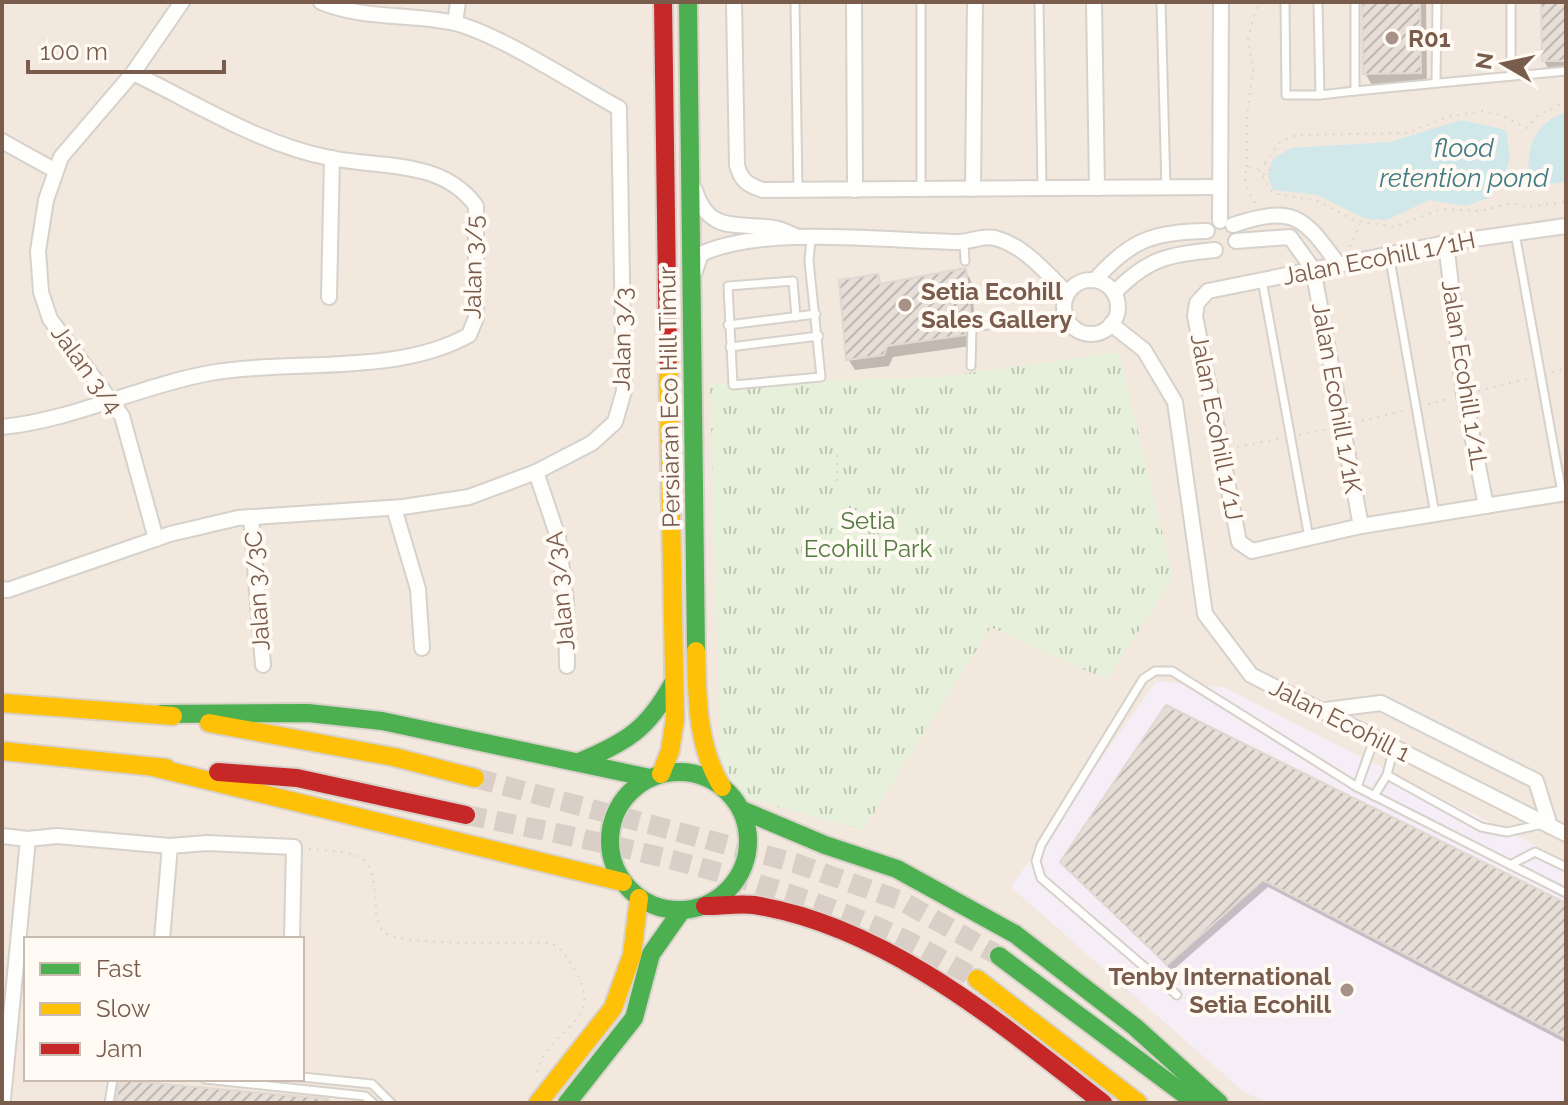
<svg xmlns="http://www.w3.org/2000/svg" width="1568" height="1105" font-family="Raleway,sans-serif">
  <defs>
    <pattern id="park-tufts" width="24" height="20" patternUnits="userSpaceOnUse" patternTransform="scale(2)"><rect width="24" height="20" fill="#e7f0db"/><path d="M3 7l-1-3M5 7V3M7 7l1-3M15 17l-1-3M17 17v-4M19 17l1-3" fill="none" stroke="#c0c6b4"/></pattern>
    <pattern id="building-hatch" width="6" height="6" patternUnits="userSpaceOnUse" patternTransform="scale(2)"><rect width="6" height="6" fill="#e6ded7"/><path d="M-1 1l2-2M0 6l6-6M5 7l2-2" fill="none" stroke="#bfb7b1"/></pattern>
  </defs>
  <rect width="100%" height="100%" fill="#f9f5f0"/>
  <!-- residential -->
  <path fill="#f2e8de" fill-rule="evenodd" d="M 2,2 L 1566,2 L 1566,1103 L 2,1103 ZM 26,939 L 302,939 L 302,1079 L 26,1079 Z"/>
  <!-- education -->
  <path fill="#f6eef6" d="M 1156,681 L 1223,687 L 1566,861 L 1566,1103 L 1271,1103 L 1245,1093 L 1011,887 Z"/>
  <!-- park -->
  <path fill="url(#park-tufts)" d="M 1119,352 L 1173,577 L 1107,680 L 991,627 L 863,830 L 736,795 L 720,755 L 710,384 L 940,377 Z"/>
  <!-- water -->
  <g fill="#d0e8ea">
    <path d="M 1566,112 L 1566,182 L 1548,184 L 1529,177 C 1526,146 1535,123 1566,112 Z"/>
    <path d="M 1461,120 L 1506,130 L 1510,157 L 1505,175 L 1491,197 L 1466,206 L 1429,200 L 1387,220 L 1366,219 L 1317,195 L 1273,190 L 1268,175 L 1273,159 L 1291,148 L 1390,142 Z"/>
  </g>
  <!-- shadow -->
  <g fill="#0003">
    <path d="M 1364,2 L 1426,2 L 1427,86 L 1373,87 L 1365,73 Z"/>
    <path d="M 1543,2 L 1566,2 L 1566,74 L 1552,75 L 1544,61 Z"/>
    <path d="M 965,270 L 971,281 L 976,332 L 971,336 L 971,346 L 893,357 L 889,366 L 855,370 L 848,359 L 877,277 L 882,285 Z"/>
    <path d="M 1062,862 L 1566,905 L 1566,1043 L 1268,887 L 1172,971 Z"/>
  </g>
  <!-- building -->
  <g fill="url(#building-hatch)" stroke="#e2d8d2" stroke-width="2">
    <path d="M 1362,2 L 1420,2 L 1421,73 L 1363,74 Z"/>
    <path d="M 1541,2 L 1566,2 L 1566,61 L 1542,61 Z"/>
    <path d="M 966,268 L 971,321 L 966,325 L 965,335 L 887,346 L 884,355 L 846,360 L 839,280 L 878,274 L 880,284 Z"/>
    <path d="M 1166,705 L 1566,903 L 1566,1038 L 1263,880 L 1167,965 L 1060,862 Z"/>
    <path d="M 119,1080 L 328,1099 L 327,1103 L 116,1103 Z"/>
  </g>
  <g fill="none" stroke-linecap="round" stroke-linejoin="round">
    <!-- secondary-tunnel -->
    <g stroke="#d9cfc7" stroke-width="20" stroke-dasharray="20 10" stroke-linecap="butt">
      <path d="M 475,778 L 795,863 L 902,901 L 999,956"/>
      <path d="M 466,815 C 605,842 761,875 891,933 C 920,946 949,964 977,979"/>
    </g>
    <!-- lane casing -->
    <g stroke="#d7d1cb" stroke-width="11">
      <g id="lane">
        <path d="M 795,2 L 798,190"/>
        <path d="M 1039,2 L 1042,188"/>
        <path d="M 1161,2 L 1166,188"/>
        <path d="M 1285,2 L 1286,95 L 1320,95 L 1318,2"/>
        <path d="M 1355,2 L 1355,91 L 1566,71"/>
        <path d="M 1511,2 L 1511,76"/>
        <path d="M 1436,83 L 1437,2"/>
        <path d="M 1320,95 L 1355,91"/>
        <path d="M 921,188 L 921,2"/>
        <path d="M 1515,233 L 1562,493"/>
        <path d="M 964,242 L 965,261"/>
        <path d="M 1389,254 L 1435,514"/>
        <path d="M 1262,280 L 1309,538"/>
        <path d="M 796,317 L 793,281 L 728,286 L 733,385 L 821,377 L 809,261 L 811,239"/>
        <path d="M 728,325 L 816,314"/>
        <path d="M 730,347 L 819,336"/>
        <path d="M 971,366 L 972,327 L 995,324"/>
        <path d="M 1394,747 L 1387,775 L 1481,827 L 1507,832 L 1543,824"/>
        <path d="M 1357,787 L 1566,893"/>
        <path d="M 1374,796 L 1387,775"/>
        <path d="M 1510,865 L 1535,852 L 1566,867"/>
        <path d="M 1177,995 L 1041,878 L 1036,861 L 1041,845 L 1143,679 L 1155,671 L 1172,671 L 1357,787 L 1375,737"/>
        <path d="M 302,1077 L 372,1084 L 391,1103"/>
        <path d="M 205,1079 L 365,1096 L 373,1103"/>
        <path d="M 109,1103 L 113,1079"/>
      </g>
    </g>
    <!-- street casing -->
    <g stroke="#d7d1cb" stroke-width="18">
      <g id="street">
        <path d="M 734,2 L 737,165 C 741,181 748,185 763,190 L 1220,187"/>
        <path d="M 854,2 L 855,190"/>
        <path d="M 1094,2 L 1097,188"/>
        <path d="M 455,23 L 458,2"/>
        <path d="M 2,141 L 56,171"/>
        <path d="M 973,189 L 975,2"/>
        <path d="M 695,190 C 709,235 739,222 774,228 C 782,229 790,234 798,237"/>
        <path d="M 1220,221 L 1221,2"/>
        <path d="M 1233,225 C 1294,205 1303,216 1338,264"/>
        <path d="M 1566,226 L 1446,243 L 1208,291 L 1197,303 L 1195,316 L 1239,542 L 1252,551 L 1361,526 L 1566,493"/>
        <path d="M 1236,241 L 1290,237 L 1313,269 L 1361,526"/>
        <path d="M 1446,243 L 1464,395 L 1486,506"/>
        <path d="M 695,271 L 701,254 C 763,225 888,241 958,242 C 970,242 983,235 995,238 C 1025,246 1045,272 1067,293"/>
        <path d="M 1095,280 C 1131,239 1154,232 1207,231"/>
        <circle cx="1091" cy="307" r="27"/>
        <path d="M 1114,293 C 1148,258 1167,255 1215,250"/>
        <path d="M 329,297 L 332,158"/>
        <path d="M 1111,324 L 1144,350 L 1175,402 L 1205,614 L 1251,675 L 1566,834"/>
        <path d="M 2,427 C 73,420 139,386 210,373 C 289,359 397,376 469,335 L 476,318 L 476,206 C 442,159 381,168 330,158 C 261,145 196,103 133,73"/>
        <path d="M 536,472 L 558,537 L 566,602 L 567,666"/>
        <path d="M 394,508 L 418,589 L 422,648"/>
        <path d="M 251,517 L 263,665"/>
        <path d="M 156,539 L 122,416 L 50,319 L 41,292 L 38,251 L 46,200 L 61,157 L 133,73 L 182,2"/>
        <path d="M 2,589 L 8,590 L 170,534 L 238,518 L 403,507 L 469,497 L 536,472 L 592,443 L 615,422 L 624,391 L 619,108 C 575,84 501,35 455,23 C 411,13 364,20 321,2"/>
        <path d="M 1326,710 L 1381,703 L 1536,781 L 1550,826"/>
        <path d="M 2,836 L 28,839 L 57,836 L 170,846 L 207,843 L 294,847 L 292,939"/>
        <path d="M 162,939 L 170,846"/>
        <path d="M 3,1099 L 28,839"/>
      </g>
    </g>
    <!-- fast casing -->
    <g stroke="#d9d2cb" stroke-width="22">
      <g id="fast">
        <path d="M 688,2 L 696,651"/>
        <path d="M 161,714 L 308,713 L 382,721 L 650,778"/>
        <path d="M 579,762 C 627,742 648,729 673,683"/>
        <circle cx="679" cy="841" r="69"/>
        <path d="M 742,810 L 825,845 L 897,869 L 1015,934 L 1135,1027 L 1219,1103"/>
        <path d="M 999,956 L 1196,1103"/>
        <path d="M 567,1103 L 634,1018 L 651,954 L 682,910"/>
      </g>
    </g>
    <!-- slow casing -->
    <g stroke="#d9d2cb" stroke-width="22">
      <g id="slow">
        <path d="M 696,651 C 697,698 697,747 722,787"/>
        <path d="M 2,703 L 173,716"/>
        <path d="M 209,723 L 394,757 L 475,778"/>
        <path d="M 2,751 L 166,768"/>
        <path d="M 153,767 L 623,882"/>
        <path d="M 661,774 L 670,751 L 675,719 L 668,360"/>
        <path d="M 977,979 L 1138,1103"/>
        <path d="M 538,1103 L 613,1008 L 632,955 L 639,898"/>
      </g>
    </g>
    <!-- jam casing -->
    <g stroke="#d9d2cb" stroke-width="22">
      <g id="jam">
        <path d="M 663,2 L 668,360"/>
        <path d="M 218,772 L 297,778 L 466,815"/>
        <path d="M 705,906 C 721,906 739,903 754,905 C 886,926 1001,1024 1103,1103"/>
      </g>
    </g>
    <!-- path -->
    <g stroke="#dcd5d0" stroke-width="2" stroke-dasharray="2 6" stroke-linecap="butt">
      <path d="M 1265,163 L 1279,143 L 1296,135 L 1408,133 L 1447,117 L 1482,111 L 1501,115 L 1526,128 L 1539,115 L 1566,101"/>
      <path d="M 1247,167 L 1247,115 L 1253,71 L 1248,39 L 1258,2"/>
      <path d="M 1263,175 L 1270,170 L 1265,164 L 1259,172 L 1273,193 L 1317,201 L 1356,221 L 1395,227 L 1441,209 L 1481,211 L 1512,203 L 1526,207 L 1566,202"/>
      <path d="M 1255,203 C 1248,190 1242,182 1247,167 L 1258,169"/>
      <path d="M 1350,247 L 1360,224"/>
      <path d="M 1552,372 L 1566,368"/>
      <path d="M 1478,391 L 1530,378"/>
      <path d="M 1428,404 L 1449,399"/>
      <path d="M 1354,423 L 1406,410"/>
      <path d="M 1299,435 L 1328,429"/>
      <path d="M 1237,447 L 1281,438"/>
      <path d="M 837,481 L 837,450"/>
      <path d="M 309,849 C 365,854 373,850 376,909 C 376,917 378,926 384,932 C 400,947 521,942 549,943 C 562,947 567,958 574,969 C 610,1026 540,1030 537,1076"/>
    </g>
    <!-- lane -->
    <use href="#lane" stroke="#fefefd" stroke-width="7"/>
    <!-- street -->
    <use href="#street" stroke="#fefefd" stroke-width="14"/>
    <!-- fast -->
    <use href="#fast" stroke="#4caf50" stroke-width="18"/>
    <!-- slow -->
    <use href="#slow" stroke="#ffc107" stroke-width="18"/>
    <!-- jam -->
    <use href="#jam" stroke="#c62828" stroke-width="18"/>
  </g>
  <!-- markers -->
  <g fill="#a69286" stroke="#fffaf3" stroke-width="3">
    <circle cx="1392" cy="38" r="8"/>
    <circle cx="905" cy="305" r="8"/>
    <circle cx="1347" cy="990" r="8"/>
  </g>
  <g text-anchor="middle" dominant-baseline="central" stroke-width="8" stroke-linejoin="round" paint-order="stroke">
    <!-- poi labels -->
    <g font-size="24" font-weight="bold" fill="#7a5c4d" stroke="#fffaf3" text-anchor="start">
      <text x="1408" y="38">R01</text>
      <text x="921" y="291">Setia Ecohill<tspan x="921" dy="28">Sales Gallery</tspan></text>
      <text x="1331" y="976" text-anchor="end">Tenby International<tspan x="1331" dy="28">Setia Ecohill</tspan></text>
    </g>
    <!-- street labels -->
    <g font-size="24" fill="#7a5c4d" stroke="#fffaf3">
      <text transform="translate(1379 258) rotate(-11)">Jalan Ecohill 1/1H</text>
      <text transform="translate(473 267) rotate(-89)">Jalan 3/5</text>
      <text transform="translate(622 339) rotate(-89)">Jalan 3/3</text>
      <text transform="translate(87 369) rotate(54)">Jalan 3/4</text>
      <text transform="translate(1465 375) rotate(81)">Jalan Ecohill 1/1L</text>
      <text transform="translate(669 397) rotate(-91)">Persiaran Eco Hill Timur</text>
      <text transform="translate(1337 398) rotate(80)">Jalan Ecohill 1/1K</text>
      <text transform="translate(1217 427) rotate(79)">Jalan Ecohill 1/1J</text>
      <text transform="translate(257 591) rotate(-94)">Jalan 3/3C</text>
      <text transform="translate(560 591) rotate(-96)">Jalan 3/3A</text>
      <text transform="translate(1340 720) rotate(27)">Jalan Ecohill 1</text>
    </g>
    <!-- park labels -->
    <g font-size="24" fill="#537a41" stroke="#fffaf3">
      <text x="868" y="520">Setia<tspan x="868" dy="28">Ecohill Park</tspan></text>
    </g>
    <!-- water labels -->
    <g font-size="26" font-style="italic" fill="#437c86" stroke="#fffaf3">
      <text x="1464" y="148">flood<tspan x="1464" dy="30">retention pond</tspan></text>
    </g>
  </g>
  <!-- border -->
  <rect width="1568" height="1105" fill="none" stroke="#7a5c4d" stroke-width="8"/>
  <!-- legend -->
  <rect x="24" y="937" width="280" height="144" fill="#fffaf3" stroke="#cabbb1" stroke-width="2"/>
  <rect x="40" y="963" width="40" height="12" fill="#4caf50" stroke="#cabbb1" stroke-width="2"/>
  <text x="96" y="977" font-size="24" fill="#7a5c4d">Fast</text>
  <rect x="40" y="1003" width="40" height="12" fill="#ffc107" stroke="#cabbb1" stroke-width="2"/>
  <text x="96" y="1017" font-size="24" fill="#7a5c4d">Slow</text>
  <rect x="40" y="1043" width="40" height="12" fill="#c62828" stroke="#cabbb1" stroke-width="2"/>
  <text x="96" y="1057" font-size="24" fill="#7a5c4d">Jam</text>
  <!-- north arrow -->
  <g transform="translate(1504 64) rotate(279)" stroke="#fffaf3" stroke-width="6" paint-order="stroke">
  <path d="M0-6L14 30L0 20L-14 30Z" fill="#7a5c4d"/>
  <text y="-12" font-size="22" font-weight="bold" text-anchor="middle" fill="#7a5c4d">N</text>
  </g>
  <!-- scale -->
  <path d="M28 60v12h196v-12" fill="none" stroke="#7a5c4d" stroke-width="4"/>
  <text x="40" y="60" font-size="24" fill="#7a5c4d" stroke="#fffaf3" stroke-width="6" paint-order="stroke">100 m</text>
</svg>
